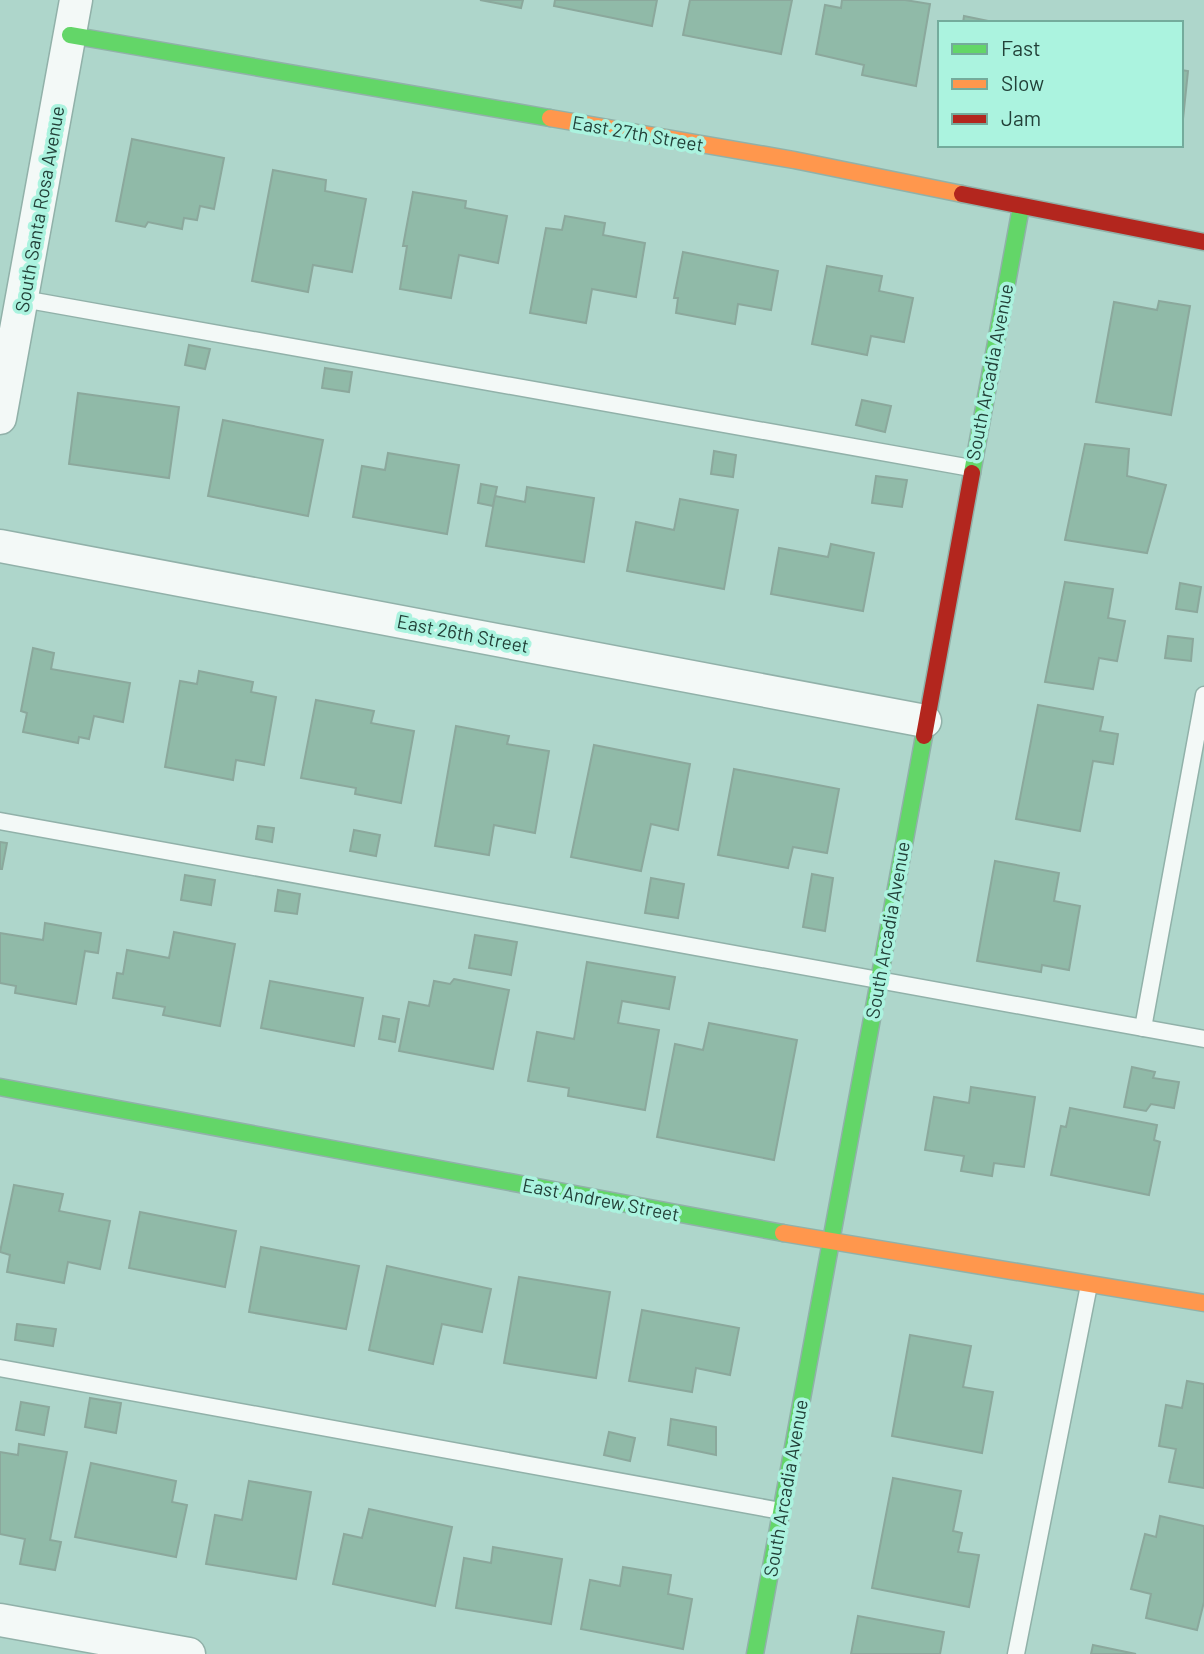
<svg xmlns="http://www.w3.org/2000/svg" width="1204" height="1654" font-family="Barlow,sans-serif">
  <rect width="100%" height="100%" fill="#aed6cb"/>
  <!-- building -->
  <g fill="#90baa8" stroke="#8ba89c" stroke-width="2">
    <path d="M 480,0 L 523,0 L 521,8 Z"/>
    <path d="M 555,0 L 657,0 L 652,26 L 554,6 Z"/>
    <path d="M 690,0 L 792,0 L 781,54 L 683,35 Z"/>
    <path d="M 842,0 L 905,0 L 930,4 L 916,86 L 862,75 L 864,65 L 816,54 L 825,5 L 841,8 Z"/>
    <path d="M 964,16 L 998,23 L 963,23 Z"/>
    <path d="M 1181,70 L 1188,71 L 1183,119 L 1181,119 Z"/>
    <path d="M 132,139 L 224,158 L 214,209 L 200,206 L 197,220 L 184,218 L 182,229 L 148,222 L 145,227 L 116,221 Z"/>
    <path d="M 273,170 L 326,180 L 325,191 L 366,199 L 352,272 L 313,265 L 308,292 L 252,281 Z"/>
    <path d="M 413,192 L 466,201 L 465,208 L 507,216 L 498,263 L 459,255 L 451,298 L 400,289 L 407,246 L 403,246 Z"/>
    <path d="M 565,216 L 605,223 L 603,235 L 645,243 L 636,297 L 592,289 L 586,323 L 530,313 L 546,228 L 562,230 Z"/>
    <path d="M 683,252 L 778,271 L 771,310 L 738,304 L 735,324 L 676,313 L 678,298 L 674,298 Z"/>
    <path d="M 827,266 L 882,276 L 879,291 L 913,298 L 904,342 L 871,336 L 867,355 L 812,344 Z"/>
    <path d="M 1159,301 L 1190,306 L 1171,415 L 1096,402 L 1114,302 L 1157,310 Z"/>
    <path d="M 189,345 L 210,349 L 205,369 L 185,365 Z"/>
    <path d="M 325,368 L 352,372 L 349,392 L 322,388 Z"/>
    <path d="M 78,393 L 179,407 L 169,478 L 69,464 Z"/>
    <path d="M 862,400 L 891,406 L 885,432 L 856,425 Z"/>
    <path d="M 223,420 L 323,440 L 308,516 L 208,496 Z"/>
    <path d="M 1085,444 L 1129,449 L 1127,476 L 1166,485 L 1147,553 L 1065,540 Z"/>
    <path d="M 714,451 L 736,455 L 733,477 L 711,474 Z"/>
    <path d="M 388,453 L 459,465 L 447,534 L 353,517 L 362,466 L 385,470 Z"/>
    <path d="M 876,476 L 907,480 L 902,507 L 872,503 Z"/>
    <path d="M 481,484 L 497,487 L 493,506 L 478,503 Z"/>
    <path d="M 527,487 L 594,498 L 584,562 L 486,546 L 495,496 L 525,502 Z"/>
    <path d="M 680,499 L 738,510 L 724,589 L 627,571 L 636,522 L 674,530 Z"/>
    <path d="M 831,544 L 874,553 L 863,611 L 771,594 L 779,548 L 828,557 Z"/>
    <path d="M 1065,582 L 1113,589 L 1108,618 L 1125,621 L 1117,661 L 1099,658 L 1093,689 L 1045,682 Z"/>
    <path d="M 1180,583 L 1201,587 L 1197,612 L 1176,609 Z"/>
    <path d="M 1168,636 L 1193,639 L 1191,661 L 1165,658 Z"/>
    <path d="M 33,648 L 54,653 L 51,669 L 130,683 L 123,722 L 94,716 L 89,739 L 79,737 L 78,743 L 23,732 L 27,713 L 21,711 Z"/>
    <path d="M 199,671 L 253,682 L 251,692 L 276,697 L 264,765 L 236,760 L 233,780 L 165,767 L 180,681 L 197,684 Z"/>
    <path d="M 316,700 L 374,711 L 371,723 L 414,731 L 401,803 L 355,794 L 356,788 L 301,778 Z"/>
    <path d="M 1038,705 L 1103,717 L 1100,731 L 1118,734 L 1113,764 L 1093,761 L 1080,831 L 1016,819 Z"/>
    <path d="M 456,726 L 509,736 L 507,744 L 549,751 L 535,833 L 494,825 L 489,855 L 435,846 Z"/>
    <path d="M 594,745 L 690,764 L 678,830 L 651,824 L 641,871 L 571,857 Z"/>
    <path d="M 734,769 L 839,789 L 827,853 L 793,847 L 788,868 L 718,855 Z"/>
    <path d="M 258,826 L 274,828 L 272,842 L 256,839 Z"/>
    <path d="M 354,830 L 380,835 L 376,856 L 350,851 Z"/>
    <path d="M 0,842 L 7,843 L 2,869 L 0,869 Z"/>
    <path d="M 995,861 L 1059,873 L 1054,901 L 1080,906 L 1069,970 L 1042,965 L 1041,972 L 977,961 Z"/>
    <path d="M 812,874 L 833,878 L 825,931 L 803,927 Z"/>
    <path d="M 185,875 L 215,880 L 211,905 L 181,900 Z"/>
    <path d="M 651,878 L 684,884 L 678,918 L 645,913 Z"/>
    <path d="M 278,890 L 300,894 L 297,914 L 275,911 Z"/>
    <path d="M 45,923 L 101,933 L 98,953 L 85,951 L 76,1004 L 15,993 L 16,986 L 0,983 L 0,933 L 43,940 Z"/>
    <path d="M 174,932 L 235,944 L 220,1026 L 163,1015 L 165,1007 L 113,998 L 117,973 L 123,974 L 127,950 L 169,958 Z"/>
    <path d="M 475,935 L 517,942 L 511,975 L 469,968 Z"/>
    <path d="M 587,962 L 675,977 L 669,1009 L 622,1001 L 618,1023 L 659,1030 L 645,1110 L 568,1096 L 569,1088 L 528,1081 L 537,1032 L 574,1039 Z"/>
    <path d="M 454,979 L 509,990 L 493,1069 L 399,1051 L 409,1002 L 429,1006 L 434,981 L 450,984 Z"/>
    <path d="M 270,981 L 363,998 L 354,1046 L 261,1028 Z"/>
    <path d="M 383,1016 L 399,1019 L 395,1042 L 379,1039 Z"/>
    <path d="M 709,1023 L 797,1040 L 774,1160 L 657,1137 L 675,1044 L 703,1050 Z"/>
    <path d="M 1132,1067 L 1155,1072 L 1153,1078 L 1179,1082 L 1174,1108 L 1151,1104 L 1146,1111 L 1124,1107 Z"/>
    <path d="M 971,1087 L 1035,1097 L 1024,1167 L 994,1163 L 992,1176 L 961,1171 L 964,1156 L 925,1150 L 934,1097 L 969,1103 Z"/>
    <path d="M 1070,1108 L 1157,1125 L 1154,1140 L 1160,1142 L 1149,1195 L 1051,1175 L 1061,1126 L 1066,1127 Z"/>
    <path d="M 14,1185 L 63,1194 L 59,1211 L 110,1221 L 100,1269 L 68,1262 L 64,1283 L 7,1272 L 10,1255 L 0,1252 Z"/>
    <path d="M 140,1212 L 236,1231 L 225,1287 L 129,1268 Z"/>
    <path d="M 261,1247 L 359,1266 L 346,1329 L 249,1312 Z"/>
    <path d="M 387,1266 L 491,1289 L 482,1332 L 442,1324 L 433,1364 L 369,1350 Z"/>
    <path d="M 519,1277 L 610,1292 L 596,1378 L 504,1363 Z"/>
    <path d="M 642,1310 L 739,1328 L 730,1375 L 696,1368 L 692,1392 L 629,1381 Z"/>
    <path d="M 17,1324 L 56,1329 L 53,1346 L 15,1340 Z"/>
    <path d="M 910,1335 L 971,1346 L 963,1387 L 993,1392 L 982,1453 L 892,1436 Z"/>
    <path d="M 1187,1381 L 1204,1384 L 1204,1488 L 1169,1482 L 1176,1449 L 1159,1446 L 1166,1405 L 1182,1408 Z"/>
    <path d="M 90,1398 L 121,1403 L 116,1433 L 85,1427 Z"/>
    <path d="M 21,1402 L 49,1407 L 44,1435 L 16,1430 Z"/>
    <path d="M 671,1419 L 716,1427 L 716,1455 L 668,1445 Z"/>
    <path d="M 609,1432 L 635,1438 L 630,1461 L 604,1455 Z"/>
    <path d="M 19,1444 L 67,1452 L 50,1540 L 61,1542 L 55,1570 L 20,1564 L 25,1539 L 0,1534 L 0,1452 L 18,1455 Z"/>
    <path d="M 91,1463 L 176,1481 L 172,1502 L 187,1505 L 176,1557 L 75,1537 Z"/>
    <path d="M 893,1478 L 961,1491 L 953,1531 L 962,1533 L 958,1552 L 979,1555 L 969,1607 L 872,1588 Z"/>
    <path d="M 249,1481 L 311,1492 L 296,1579 L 206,1564 L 215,1515 L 242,1520 Z"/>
    <path d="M 369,1509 L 452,1527 L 435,1606 L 333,1584 L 344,1534 L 362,1538 Z"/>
    <path d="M 1160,1516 L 1204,1526 L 1204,1602 L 1197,1630 L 1146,1618 L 1151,1594 L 1131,1589 L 1145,1534 L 1156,1537 Z"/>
    <path d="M 493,1547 L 562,1559 L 551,1624 L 456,1608 L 464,1558 L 491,1563 Z"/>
    <path d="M 623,1567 L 671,1575 L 668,1594 L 692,1599 L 683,1649 L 581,1629 L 590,1580 L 620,1586 Z"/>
    <path d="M 858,1616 L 944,1632 L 940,1654 L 851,1654 Z"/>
    <path d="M 1093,1645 L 1136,1654 L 1091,1654 Z"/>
  </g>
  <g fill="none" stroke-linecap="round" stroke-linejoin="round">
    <!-- lane casing -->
    <g stroke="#91b1a9" stroke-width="19">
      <g id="lane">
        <path d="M 23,299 L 971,468"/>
        <path d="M 0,821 L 1204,1039"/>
        <path d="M 1143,1028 L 1204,695"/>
        <path d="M 0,1368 L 781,1511"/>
        <path d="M 1016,1654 L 1089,1285"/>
      </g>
    </g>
    <!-- street casing -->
    <g stroke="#91b1a9" stroke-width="35">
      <g id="street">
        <path d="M 0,418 L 76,0"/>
        <path d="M 0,546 L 925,721"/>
        <path d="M 0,1620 L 189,1654"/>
      </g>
    </g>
    <!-- fast casing -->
    <g stroke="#91b1a9" stroke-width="19">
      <g id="fast">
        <path d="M 70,35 L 550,118"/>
        <path d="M 972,473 L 1021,207"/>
        <path d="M 0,1087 L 783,1233"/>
        <path d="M 755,1654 L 924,736"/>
      </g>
    </g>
    <!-- slow casing -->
    <g stroke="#91b1a9" stroke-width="19">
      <g id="slow">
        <path d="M 550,118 L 794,160 L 962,194"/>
        <path d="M 783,1233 L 1204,1303"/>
      </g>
    </g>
    <!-- jam casing -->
    <g stroke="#91b1a9" stroke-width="19">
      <g id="jam">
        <path d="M 962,194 L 1204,242"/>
        <path d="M 924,736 L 972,473"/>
      </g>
    </g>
    <!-- lane -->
    <use href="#lane" stroke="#f3f9f7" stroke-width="16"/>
    <!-- street -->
    <use href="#street" stroke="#f3f9f7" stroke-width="32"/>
    <!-- fast -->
    <use href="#fast" stroke="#63d668" stroke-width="16"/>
    <!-- slow -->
    <use href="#slow" stroke="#ff974d" stroke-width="16"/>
    <!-- jam -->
    <use href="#jam" stroke="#b3261e" stroke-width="16"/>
  </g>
  <g text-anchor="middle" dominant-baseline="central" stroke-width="7" stroke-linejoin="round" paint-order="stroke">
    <!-- street labels -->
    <g font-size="19" fill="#224038" stroke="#abf3df">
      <text transform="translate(638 133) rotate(10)">East 27th Street</text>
      <text transform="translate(39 209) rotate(-80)">South Santa Rosa Avenue</text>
      <text transform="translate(989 372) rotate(-79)">South Arcadia Avenue</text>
      <text transform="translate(463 633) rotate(11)">East 26th Street</text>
      <text transform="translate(887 930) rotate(-80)">South Arcadia Avenue</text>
      <text transform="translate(601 1199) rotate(11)">East Andrew Street</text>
      <text transform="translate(785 1488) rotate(-80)">South Arcadia Avenue</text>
    </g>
  </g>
  <!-- legend -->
  <rect x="938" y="21" width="245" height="126" fill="#abf3df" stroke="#74ab9c" stroke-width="2"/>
  <rect x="952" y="44" width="35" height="10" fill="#63d668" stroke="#74ab9c" stroke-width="2"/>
  <text x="1001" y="56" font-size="21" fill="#224038">Fast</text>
  <rect x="952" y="79" width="35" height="10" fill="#ff974d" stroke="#74ab9c" stroke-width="2"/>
  <text x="1001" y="91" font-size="21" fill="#224038">Slow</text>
  <rect x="952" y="114" width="35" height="10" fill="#b3261e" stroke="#74ab9c" stroke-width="2"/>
  <text x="1001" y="126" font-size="21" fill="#224038">Jam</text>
</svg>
